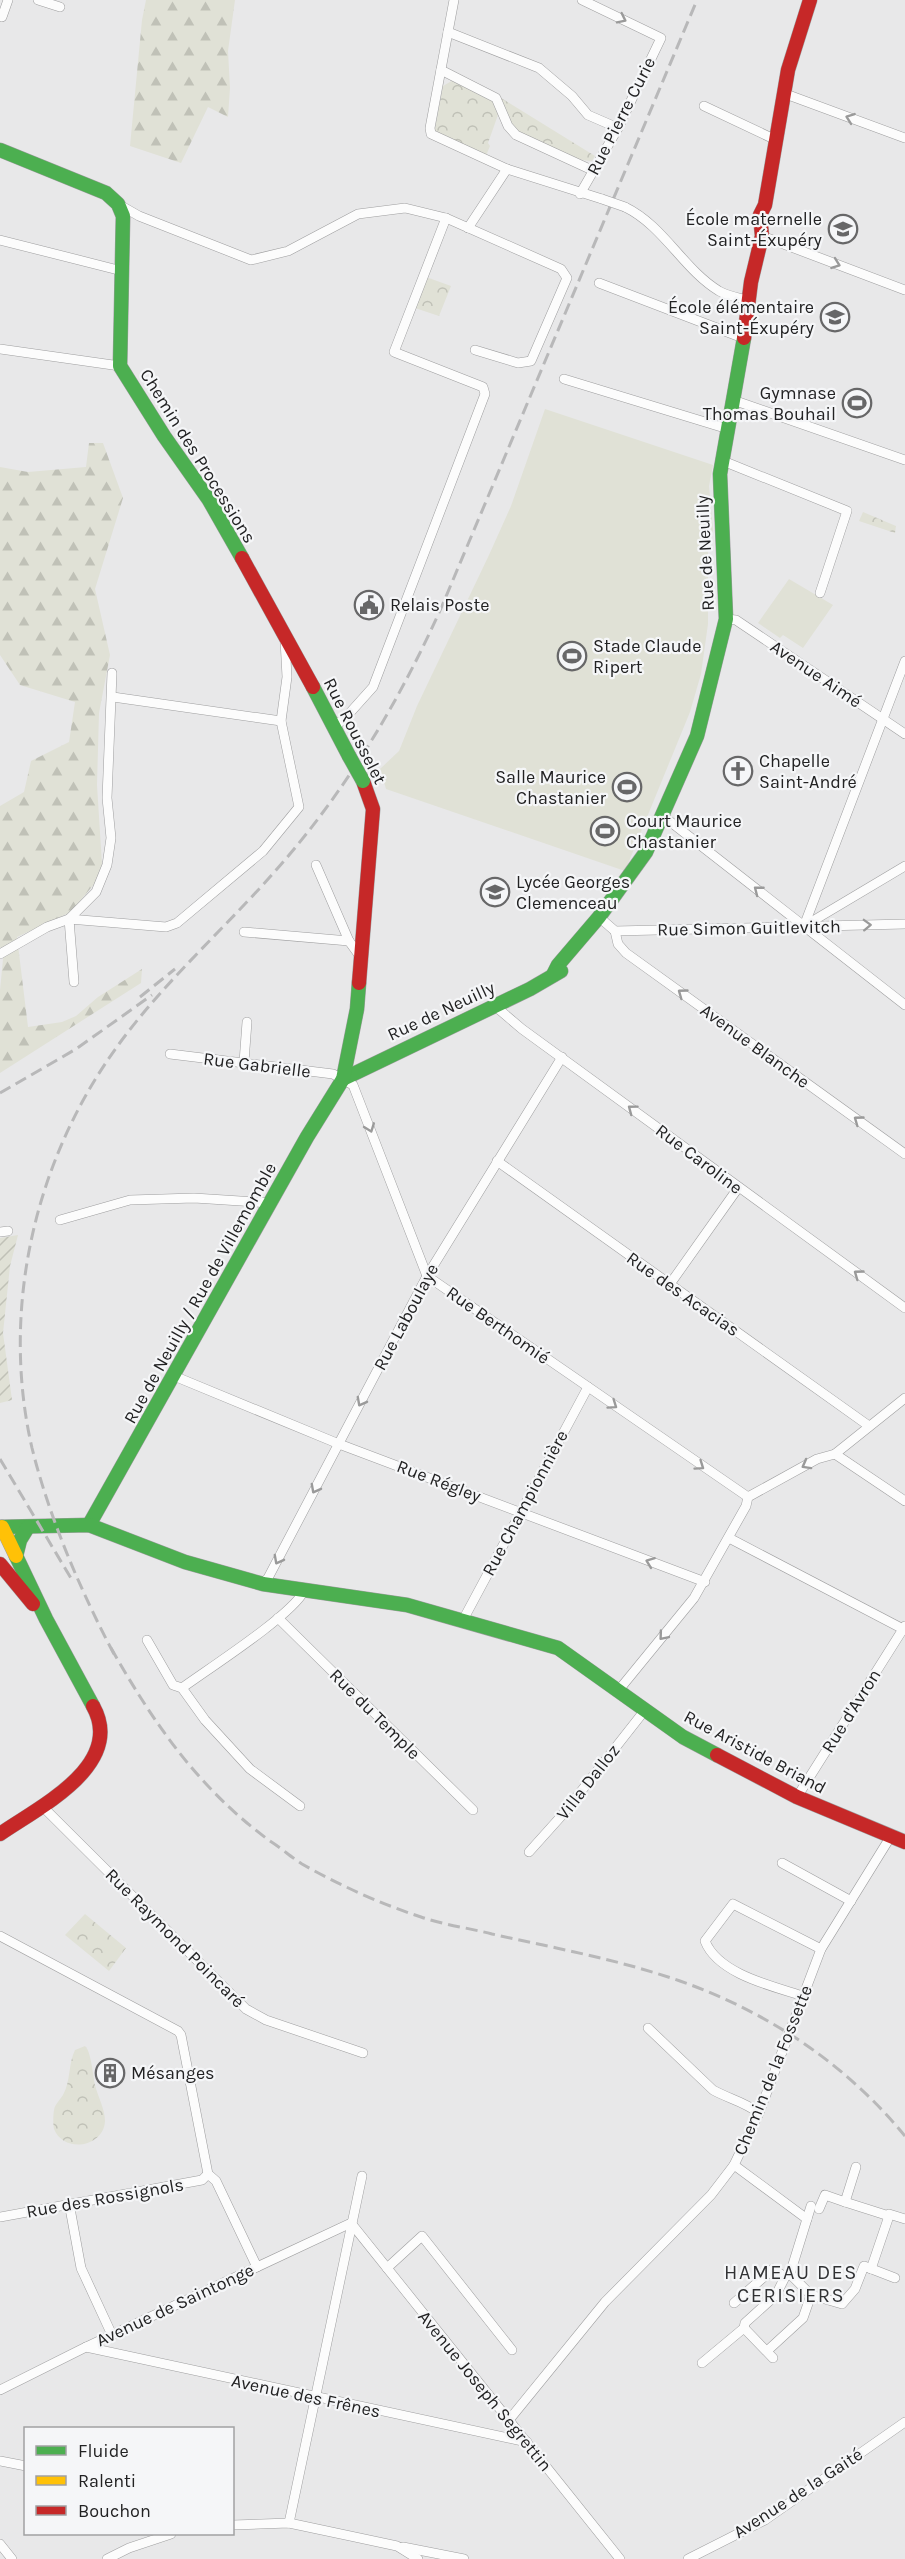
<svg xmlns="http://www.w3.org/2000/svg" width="905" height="2559" font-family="Karla,sans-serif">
  <defs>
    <pattern id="forest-firs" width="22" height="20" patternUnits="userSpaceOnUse" patternTransform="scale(1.5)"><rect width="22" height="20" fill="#e0e1d6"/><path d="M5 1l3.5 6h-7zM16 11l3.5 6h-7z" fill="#c0c1b7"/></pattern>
    <pattern id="park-crowns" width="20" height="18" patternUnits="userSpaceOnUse" patternTransform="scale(1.5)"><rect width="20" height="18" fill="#e0e1d6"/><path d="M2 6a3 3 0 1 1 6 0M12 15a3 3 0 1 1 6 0" fill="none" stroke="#c0c1b7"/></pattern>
    <pattern id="garden-furrows" width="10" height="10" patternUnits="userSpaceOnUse" patternTransform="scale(1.5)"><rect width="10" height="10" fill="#e0e1d6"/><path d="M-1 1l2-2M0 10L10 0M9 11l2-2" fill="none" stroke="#c0c1b7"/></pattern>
  </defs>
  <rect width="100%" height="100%" fill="#e8e8e9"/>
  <!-- grass -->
  <g fill="#e0e1d6">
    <path d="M 545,409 L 713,465 L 709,486 L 713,530 L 708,544 L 708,624 L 701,674 L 690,712 L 625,871 L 386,789 L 380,769 L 399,751 L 417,706 L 489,555 L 511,506 Z"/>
    <path d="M 789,579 L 833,605 L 803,648 L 783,635 L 780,638 L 758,623 Z"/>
  </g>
  <!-- forest -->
  <g fill="url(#forest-firs)">
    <path d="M 146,0 L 235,0 L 228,51 L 230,88 L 228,117 L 208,107 L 181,163 L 130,146 L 142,20 Z"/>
    <path d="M 89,443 L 103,443 L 123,498 L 95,589 L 110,655 L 99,713 L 97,785 L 102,864 L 95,883 L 71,912 L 17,937 L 28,1027 L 62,1022 L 76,1016 L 98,997 L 142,969 L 141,983 L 0,1073 L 0,990 L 3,959 L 0,946 L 0,806 L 24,792 L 31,761 L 69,742 L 75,702 L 20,685 L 0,655 L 0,467 L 28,472 L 86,467 Z"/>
  </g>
  <!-- park -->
  <g fill="url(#park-crowns)">
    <path d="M 455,79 L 489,95 L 499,112 L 488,143 L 490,146 L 485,158 L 434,133 L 443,86 Z"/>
    <path d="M 501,98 L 595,156 L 592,161 C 571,160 528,145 513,129 C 507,122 504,107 501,98 Z"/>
    <path d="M 426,277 L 451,286 L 439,316 L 415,308 Z"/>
    <path d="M 863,512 L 896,526 L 895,533 L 859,521 Z"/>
    <path d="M 85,1914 L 126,1948 L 109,1971 L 65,1935 Z"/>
    <path d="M 85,2046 C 91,2051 93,2075 95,2085 C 98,2097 105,2109 105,2121 C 104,2147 64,2154 54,2129 C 53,2124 53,2116 54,2110 C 55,2104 60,2100 63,2095 C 71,2081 68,2064 75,2050 Z"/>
  </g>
  <!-- garden -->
  <path fill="url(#garden-furrows)" d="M 18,1235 L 10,1266 L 3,1333 L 12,1400 L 0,1403 L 0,1238 Z"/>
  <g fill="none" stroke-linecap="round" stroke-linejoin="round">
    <!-- street casing -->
    <g stroke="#9e9e9f" stroke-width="10">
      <g id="street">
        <path d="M 38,0 L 60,7"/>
        <path d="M 454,0 L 430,128 L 431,134 L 507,169 L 602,199"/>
        <path d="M 2,17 L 8,0"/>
        <path d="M 448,32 L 539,68 L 572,96 L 588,115 L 618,128"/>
        <path d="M 441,70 L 496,98 L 508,126 L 516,135 L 594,171"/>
        <path d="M 783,93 L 905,138"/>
        <path d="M 704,106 L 776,140"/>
        <path d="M 580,194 L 618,128 L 661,38 L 582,0"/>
        <path d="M 118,204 L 139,216 L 251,260 L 288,251 L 358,214 L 405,208 L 446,218 L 561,269 L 567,278 L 531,361 L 518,363 L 475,350"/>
        <path d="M 625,207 C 664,226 683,269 719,291 C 728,296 740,298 750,301"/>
        <path d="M 468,228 L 507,169"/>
        <path d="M 762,236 L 905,290"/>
        <path d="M 0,240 L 122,271"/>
        <path d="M 599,283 L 743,338"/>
        <path d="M 0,349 L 120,366"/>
        <path d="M 564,379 L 728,429"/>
        <path d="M 733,400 L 905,460"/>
        <path d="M 723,461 L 847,511 L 820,593"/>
        <path d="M 726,619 L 736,620 L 905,734"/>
        <path d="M 113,697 L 281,721"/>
        <path d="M 333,728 L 347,716 L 373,687 L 485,394 L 483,387 L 394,352 L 446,218"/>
        <path d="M 663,816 L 905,1005"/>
        <path d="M 316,865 L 349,941 L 362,959"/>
        <path d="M 599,917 L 615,931 L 905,924"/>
        <path d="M 806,925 L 905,866"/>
        <path d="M 804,926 L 905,661"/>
        <path d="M 615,931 L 618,944 L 626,953 L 905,1154"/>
        <path d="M 244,932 L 349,941"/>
        <path d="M 0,954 L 47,927 L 69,919 L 96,892 L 107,865 L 111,838 L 107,798 L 112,673"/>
        <path d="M 74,982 L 69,919 L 166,927 L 177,923 L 263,851 L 299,807 L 281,721 L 287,677 L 285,640"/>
        <path d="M 495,1006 L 522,1029 L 905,1308"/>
        <path d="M 170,1054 L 333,1074 L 353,1085 L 427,1276 L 748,1497"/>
        <path d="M 244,1062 L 247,1022"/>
        <path d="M 497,1161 L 869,1426"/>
        <path d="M 60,1220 L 130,1200 L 194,1198 L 271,1203"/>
        <path d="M 0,1232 L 8,1231"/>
        <path d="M 670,1284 L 738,1188"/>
        <path d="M 174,1376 L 339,1444 L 705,1582"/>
        <path d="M 835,1454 L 905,1501"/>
        <path d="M 729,1538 L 905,1630"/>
        <path d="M 263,1584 L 268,1578 L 427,1276 L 562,1057"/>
        <path d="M 278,1618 L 473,1810"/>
        <path d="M 463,1620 L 588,1387"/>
        <path d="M 147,1640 L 173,1685 L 182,1688 C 208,1669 291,1616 304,1591"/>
        <path d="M 182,1688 L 205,1720 L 250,1769 L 300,1806"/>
        <path d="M 618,1691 L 694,1598 L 746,1506 L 748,1497 L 817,1459 L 835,1454 L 905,1398"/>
        <path d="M 797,1797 L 905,1626"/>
        <path d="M 41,1805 L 246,2009 L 266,2020 L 363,2053"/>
        <path d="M 529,1852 L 564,1813 L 645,1710"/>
        <path d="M 782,1863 L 851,1901"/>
        <path d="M 0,1936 L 178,2031 L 181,2035 L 208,2174 L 216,2181 L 257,2267"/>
        <path d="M 803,1996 C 772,1986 718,1974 705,1941 L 733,1904 L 821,1949"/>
        <path d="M 648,2028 L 713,2090 C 729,2099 743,2101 759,2113"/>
        <path d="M 734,2165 L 807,2219"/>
        <path d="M 845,2202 L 889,2216 L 889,2214 L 905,2219"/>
        <path d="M 69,2203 L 81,2268 L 112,2335"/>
        <path d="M 819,2209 L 825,2195 L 845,2202 L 856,2167"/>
        <path d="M 0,2217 L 202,2180 L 208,2174"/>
        <path d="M 351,2223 L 620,2559"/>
        <path d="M 387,2268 L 422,2236 L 512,2350"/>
        <path d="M 871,2269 L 889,2216"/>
        <path d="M 811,2295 L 842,2304 L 855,2289 L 864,2266 L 895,2278"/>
        <path d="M 734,2303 L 773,2269 L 785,2277 L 790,2274 L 811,2206"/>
        <path d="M 744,2328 L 745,2323 L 776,2295 L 785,2277"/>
        <path d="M 86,2347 L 527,2442"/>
        <path d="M 767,2351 L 803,2318 L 811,2295 L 790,2274"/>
        <path d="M 702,2363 L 744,2328 L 773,2358"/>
        <path d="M 0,2390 L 86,2347 L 351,2223"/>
        <path d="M 509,2420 L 605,2302 L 711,2195 L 734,2165 L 759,2113 L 821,1949 L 891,1836"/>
        <path d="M 0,2461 L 26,2466"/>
        <path d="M 289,2523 L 362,2176"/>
        <path d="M 232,2525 L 289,2523 L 397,2546 L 418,2559"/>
        <path d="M 0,2544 L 12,2559"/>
        <path d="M 403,2547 L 464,2559"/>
        <path d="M 107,2559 L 129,2548 L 171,2534"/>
        <path d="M 688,2559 L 765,2520 L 905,2422"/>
      </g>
    </g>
    <!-- fast casing -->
    <g stroke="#9e9e9f" stroke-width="15">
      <g id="fast">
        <path d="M 0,150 L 106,193 L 118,204 L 123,216 L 120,366 L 164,436 L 209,500 L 242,558"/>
        <path d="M 313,687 L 349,756"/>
        <path d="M 553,975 L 558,965 L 599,917 L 646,852 L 697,736 L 726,619 L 720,474 L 744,338"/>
        <path d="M 343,1079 L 530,989 L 561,971"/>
        <path d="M 89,1525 L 307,1137 L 343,1079 L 357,1009 L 359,983"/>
        <path d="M 0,1527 L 89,1525 L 185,1562 L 263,1584 L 407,1605 L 558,1648 L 683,1737 L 717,1755"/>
        <path d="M 28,1527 L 20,1540 L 16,1556 L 46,1619 L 93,1706"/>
      </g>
    </g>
    <!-- slow casing -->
    <g stroke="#9e9e9f" stroke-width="15">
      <path id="slow" d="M 2,1527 L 16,1556"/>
    </g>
    <!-- jam casing -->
    <g stroke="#9e9e9f" stroke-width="15">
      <g id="jam">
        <path d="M 744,338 L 751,282 L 762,236 L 760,215 L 765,205 L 788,70 L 810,0"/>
        <path d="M 242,558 L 313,687"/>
        <path d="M 359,983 L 373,809 L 363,781"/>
        <path d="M 0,1564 L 33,1604"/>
        <path d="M 717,1755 L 797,1797 L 905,1842"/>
        <path d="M 0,1834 C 39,1807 126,1765 93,1706"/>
      </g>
    </g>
    <!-- street -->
    <use href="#street" stroke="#fcfcfc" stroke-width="9"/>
    <!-- fast -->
    <use href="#fast" stroke="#4caf50" stroke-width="14"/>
    <!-- slow -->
    <use href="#slow" stroke="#ffc107" stroke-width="14"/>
    <!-- jam -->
    <use href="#jam" stroke="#c62828" stroke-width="14"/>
    <!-- rail -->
    <g stroke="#b8b8b9" stroke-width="3" stroke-dasharray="12 6" stroke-linecap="butt">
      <path d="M 140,997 L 175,969"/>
      <path d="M 0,1093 L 76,1049 L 152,995"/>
      <path d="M 0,1459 L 72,1580"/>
      <path d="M 111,1648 C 154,1724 199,1789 270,1841 C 281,1848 291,1857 302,1864 C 339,1885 381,1904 421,1917 C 444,1925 469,1928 492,1934 C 555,1948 620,1960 680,1981 C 768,2012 846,2064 905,2136"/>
      <path d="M 114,1654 C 81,1592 49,1517 32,1448 C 0,1309 35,1158 119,1044 C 168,977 231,923 284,861 C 350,784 401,698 442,606 L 697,0"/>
    </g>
    <!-- street-bridge casing -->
    <g stroke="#9e9e9f" stroke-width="10" stroke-linecap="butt">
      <path id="street-bridge" d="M 602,199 L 625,207"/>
    </g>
    <!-- fast-bridge casing -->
    <g stroke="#9e9e9f" stroke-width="15" stroke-linecap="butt">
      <path id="fast-bridge" d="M 349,756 L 363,781"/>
    </g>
    <!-- street-bridge -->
    <use href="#street-bridge" stroke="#fcfcfc" stroke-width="9"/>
    <!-- fast-bridge -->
    <use href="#fast-bridge" stroke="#4caf50" stroke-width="14"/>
  </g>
  <!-- one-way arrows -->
  <defs><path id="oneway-chevron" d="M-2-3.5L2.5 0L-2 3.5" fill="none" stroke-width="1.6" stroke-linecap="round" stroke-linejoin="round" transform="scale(1.5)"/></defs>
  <g stroke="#9a9a9a">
    <use href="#oneway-chevron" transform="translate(622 19) rotate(26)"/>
    <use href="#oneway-chevron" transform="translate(850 118) rotate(-160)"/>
    <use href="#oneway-chevron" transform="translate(836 264) rotate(20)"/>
    <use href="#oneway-chevron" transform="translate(758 890) rotate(-142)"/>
    <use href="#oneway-chevron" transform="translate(867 925) rotate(-2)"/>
    <use href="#oneway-chevron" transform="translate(682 993) rotate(-144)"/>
    <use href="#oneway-chevron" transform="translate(632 1109) rotate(-143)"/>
    <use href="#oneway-chevron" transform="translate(858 1120) rotate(-144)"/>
    <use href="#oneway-chevron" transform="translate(370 1128) rotate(69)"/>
    <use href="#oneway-chevron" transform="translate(858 1274) rotate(-144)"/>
    <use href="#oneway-chevron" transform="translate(361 1402) rotate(118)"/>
    <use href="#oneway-chevron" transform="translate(613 1405) rotate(35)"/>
    <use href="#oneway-chevron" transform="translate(806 1465) rotate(151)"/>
    <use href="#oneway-chevron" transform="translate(700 1466) rotate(35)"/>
    <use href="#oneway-chevron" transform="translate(315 1489) rotate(118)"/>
    <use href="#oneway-chevron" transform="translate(278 1560) rotate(118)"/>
    <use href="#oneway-chevron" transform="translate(650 1562) rotate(-159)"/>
    <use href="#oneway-chevron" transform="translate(663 1636) rotate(130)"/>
  </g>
  <!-- icons -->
  <defs>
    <g id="school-ring" transform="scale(1.5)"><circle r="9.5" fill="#f5f6f8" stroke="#676768" stroke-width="1.5"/><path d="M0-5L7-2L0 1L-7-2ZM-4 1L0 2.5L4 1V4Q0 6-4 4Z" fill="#676768"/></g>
    <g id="stadium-ring" transform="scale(1.5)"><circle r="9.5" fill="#f5f6f8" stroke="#676768" stroke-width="1.5"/><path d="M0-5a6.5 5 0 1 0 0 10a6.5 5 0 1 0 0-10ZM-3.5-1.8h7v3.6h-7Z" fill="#676768"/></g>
    <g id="civic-ring" transform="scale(1.5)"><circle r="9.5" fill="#f5f6f8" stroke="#676768" stroke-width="1.5"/><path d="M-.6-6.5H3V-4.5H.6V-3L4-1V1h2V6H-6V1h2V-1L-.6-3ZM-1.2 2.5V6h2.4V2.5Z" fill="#676768"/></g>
    <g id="church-ring" transform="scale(1.5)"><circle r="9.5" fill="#f5f6f8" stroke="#676768" stroke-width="1.5"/><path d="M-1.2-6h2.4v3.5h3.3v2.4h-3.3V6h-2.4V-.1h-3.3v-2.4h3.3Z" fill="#676768"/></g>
    <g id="building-ring" transform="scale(1.5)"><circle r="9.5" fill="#f5f6f8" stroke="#676768" stroke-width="1.5"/><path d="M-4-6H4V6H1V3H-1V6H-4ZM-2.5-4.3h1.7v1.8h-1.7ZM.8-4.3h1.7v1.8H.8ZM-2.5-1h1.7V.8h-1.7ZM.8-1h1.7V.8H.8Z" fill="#676768"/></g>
  </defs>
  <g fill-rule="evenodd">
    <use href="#school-ring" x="843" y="229"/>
    <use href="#school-ring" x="835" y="317"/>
    <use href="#stadium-ring" x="857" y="403"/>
    <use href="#civic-ring" x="369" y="605"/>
    <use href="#stadium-ring" x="572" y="656"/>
    <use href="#church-ring" x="738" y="771"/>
    <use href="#stadium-ring" x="627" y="787"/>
    <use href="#stadium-ring" x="605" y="831"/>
    <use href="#school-ring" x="495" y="892"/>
    <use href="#building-ring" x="110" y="2073"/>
  </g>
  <g text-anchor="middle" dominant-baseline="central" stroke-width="4.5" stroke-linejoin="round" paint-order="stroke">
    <!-- street labels -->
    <g font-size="18" fill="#222223" stroke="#f5f6f8">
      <text transform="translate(621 116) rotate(-63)">Rue Pierre Curie</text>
      <text transform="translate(198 456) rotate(58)">Chemin des Processions</text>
      <text transform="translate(705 553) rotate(-93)">Rue de Neuilly</text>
      <text transform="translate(816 674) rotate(34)">Avenue Aimé</text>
      <text transform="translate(355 731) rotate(63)">Rue Rousselet</text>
      <text transform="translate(749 928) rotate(-1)">Rue Simon Guitlevitch</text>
      <text transform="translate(441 1011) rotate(-25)">Rue de Neuilly</text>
      <text transform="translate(755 1046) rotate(36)">Avenue Blanche</text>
      <text transform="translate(257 1065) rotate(7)">Rue Gabrielle</text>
      <text transform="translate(699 1159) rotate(37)">Rue Caroline</text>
      <text transform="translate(200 1293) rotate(-61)">Rue de Neuilly / Rue de Villemomble</text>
      <text transform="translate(683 1294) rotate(35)">Rue des Acacias</text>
      <text transform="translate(406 1317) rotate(-62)">Rue Laboulaye</text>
      <text transform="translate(498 1325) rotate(35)">Rue Berthomié</text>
      <text transform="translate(439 1481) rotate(21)">Rue Régley</text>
      <text transform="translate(525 1503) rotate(-62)">Rue Championnière</text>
      <text transform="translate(851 1711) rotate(-58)">Rue d'Avron</text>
      <text transform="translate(375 1714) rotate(45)">Rue du Temple</text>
      <text transform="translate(755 1752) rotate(28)">Rue Aristide Briand</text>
      <text transform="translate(588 1782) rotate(-52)">Villa Dalloz</text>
      <text transform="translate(175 1938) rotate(45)">Rue Raymond Poincaré</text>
      <text transform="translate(773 2070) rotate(-68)">Chemin de la Fossette</text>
      <text transform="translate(105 2198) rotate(-10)">Rue des Rossignols</text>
      <text transform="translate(175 2305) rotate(-25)">Avenue de Saintonge</text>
      <text transform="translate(485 2391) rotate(51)">Avenue Joseph Segrettin</text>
      <text transform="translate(306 2396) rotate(12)">Avenue des Frênes</text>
      <text transform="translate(798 2493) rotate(-33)">Avenue de la Gaité</text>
    </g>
    <!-- poi labels -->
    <g font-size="18" fill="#222223" stroke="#f5f6f8" text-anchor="start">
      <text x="822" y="219" text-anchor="end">École maternelle<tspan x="822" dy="21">Saint-Éxupéry</tspan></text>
      <text x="814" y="307" text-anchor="end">École élémentaire<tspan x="814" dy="21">Saint-Éxupéry</tspan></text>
      <text x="836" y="393" text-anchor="end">Gymnase<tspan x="836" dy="21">Thomas Bouhail</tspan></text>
      <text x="390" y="605">Relais Poste</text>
      <text x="593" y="646">Stade Claude<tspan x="593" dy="21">Ripert</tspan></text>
      <text x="759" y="761">Chapelle<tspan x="759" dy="21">Saint-André</tspan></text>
      <text x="606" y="777" text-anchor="end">Salle Maurice<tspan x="606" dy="21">Chastanier</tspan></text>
      <text x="626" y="821">Court Maurice<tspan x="626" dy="21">Chastanier</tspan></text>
      <text x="516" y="882">Lycée Georges<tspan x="516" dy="21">Clemenceau</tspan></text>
      <text x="131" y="2073">Mésanges</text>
    </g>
    <!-- neighbourhood labels -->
    <g font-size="20" letter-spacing="1.5" fill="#313234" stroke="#f5f6f8">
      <text x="791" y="2272">HAMEAU DES<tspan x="791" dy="23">CERISIERS</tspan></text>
    </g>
  </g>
  <!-- legend -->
  <rect x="24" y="2427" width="210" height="108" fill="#f5f6f8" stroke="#a1a1a3" stroke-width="1.5"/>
  <rect x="36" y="2446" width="30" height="9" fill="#4caf50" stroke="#a1a1a3" stroke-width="1.5"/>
  <text x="78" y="2457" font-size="18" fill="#222223">Fluide</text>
  <rect x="36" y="2476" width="30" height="9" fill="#ffc107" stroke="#a1a1a3" stroke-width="1.5"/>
  <text x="78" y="2487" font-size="18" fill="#222223">Ralenti</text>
  <rect x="36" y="2506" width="30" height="9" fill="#c62828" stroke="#a1a1a3" stroke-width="1.5"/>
  <text x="78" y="2517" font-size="18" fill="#222223">Bouchon</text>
</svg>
